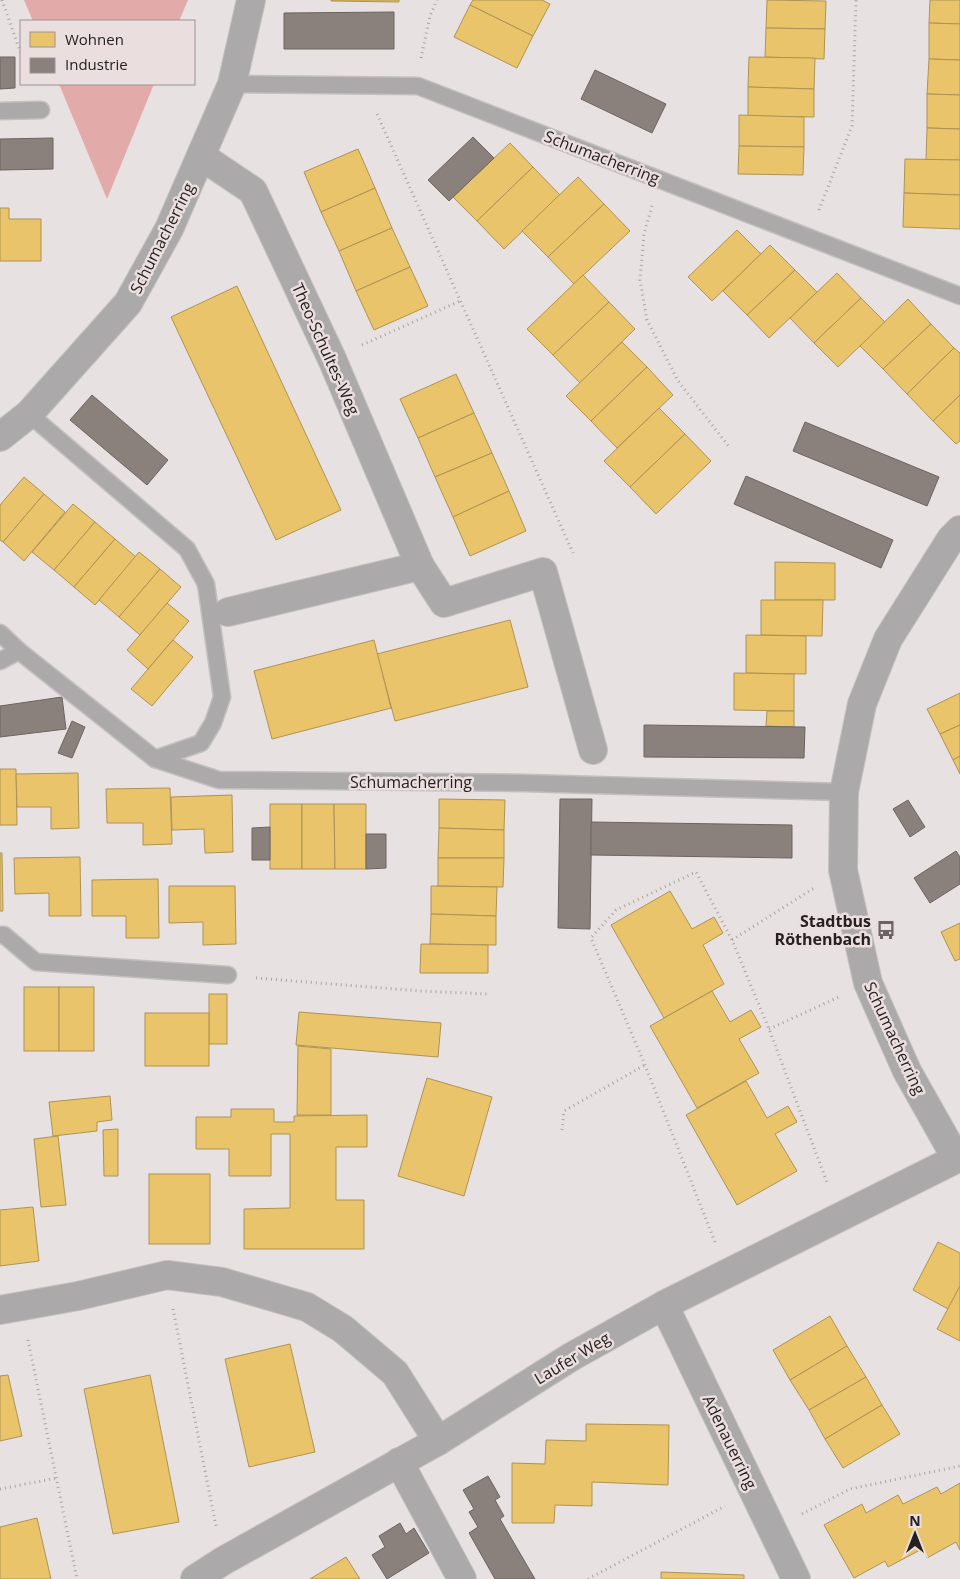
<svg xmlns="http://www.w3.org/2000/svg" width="960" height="1579" font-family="'Open Sans',sans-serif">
  <rect width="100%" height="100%" fill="#e7e1e1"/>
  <!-- forest -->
  <g fill="#e2aba9">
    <path d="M 24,0 L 188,0 L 179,21 L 33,21 Z"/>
    <path d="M 59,84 L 154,84 L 107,199 Z"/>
  </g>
  <!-- homes -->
  <g fill="#e9c46a" stroke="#ae9354">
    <path d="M 331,0 L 399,0 L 399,2 L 331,1 Z"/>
    <path d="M 473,0 L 542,0 L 550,4 L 533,36 L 470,5 Z"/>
    <path d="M 767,0 L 826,1 L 825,29 L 766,28 Z"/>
    <path d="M 930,0 L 960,0 L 960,24 L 929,23 Z"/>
    <path d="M 470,5 L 533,36 L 517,68 L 454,37 Z"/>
    <path d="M 929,23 L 960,24 L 960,60 L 929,59 Z"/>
    <path d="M 766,28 L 825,29 L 824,59 L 765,57 Z"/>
    <path d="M 749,57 L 815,58 L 814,89 L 748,87 Z"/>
    <path d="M 929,59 L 960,60 L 960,95 L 927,94 Z"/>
    <path d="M 748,87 L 814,89 L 814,117 L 748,116 Z"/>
    <path d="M 927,94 L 960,95 L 960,129 L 927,128 Z"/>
    <path d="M 739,115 L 804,117 L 804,147 L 739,146 Z"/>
    <path d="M 927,128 L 960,129 L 960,160 L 926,160 Z"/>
    <path d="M 510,143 L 533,167 L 477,221 L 453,197 Z"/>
    <path d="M 739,146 L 804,147 L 803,175 L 738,174 Z"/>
    <path d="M 358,149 L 375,188 L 321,212 L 304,172 Z"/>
    <path d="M 905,159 L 960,160 L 960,195 L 904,193 Z"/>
    <path d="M 533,167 L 560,195 L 504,249 L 477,221 Z"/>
    <path d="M 578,177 L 604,204 L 548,257 L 522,231 Z"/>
    <path d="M 375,188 L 392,228 L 339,251 L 321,212 Z"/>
    <path d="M 904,193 L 960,195 L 960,229 L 903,227 Z"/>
    <path d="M 604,204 L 630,231 L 574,284 L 548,257 Z"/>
    <path d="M 0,208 L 9,208 L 9,219 L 41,219 L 41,261 L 0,261 Z"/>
    <path d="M 392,228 L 410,267 L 356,291 L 339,251 Z"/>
    <path d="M 737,230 L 761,254 L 712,301 L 688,277 Z"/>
    <path d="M 770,245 L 795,270 L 747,315 L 723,291 Z"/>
    <path d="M 410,267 L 428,306 L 374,330 L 356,291 Z"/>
    <path d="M 795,270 L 817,292 L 769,338 L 747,315 Z"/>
    <path d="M 837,273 L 861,298 L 814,343 L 790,318 Z"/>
    <path d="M 583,275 L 609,302 L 553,355 L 527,329 Z"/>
    <path d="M 237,286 L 341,510 L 276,540 L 171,317 Z"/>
    <path d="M 861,298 L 885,322 L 838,367 L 814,343 Z"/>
    <path d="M 908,299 L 931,324 L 883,369 L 860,346 Z"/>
    <path d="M 609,302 L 635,329 L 580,383 L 553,355 Z"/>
    <path d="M 931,324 L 954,348 L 907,394 L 883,369 Z"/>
    <path d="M 622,342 L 647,367 L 591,421 L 566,396 Z"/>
    <path d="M 954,348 L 960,353 L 960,395 L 933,421 L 907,394 Z"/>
    <path d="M 647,367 L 673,395 L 617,448 L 591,421 Z"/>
    <path d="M 456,374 L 474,413 L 418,438 L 400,399 Z"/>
    <path d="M 960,395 L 960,441 L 956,444 L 933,421 Z"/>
    <path d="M 659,408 L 685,434 L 630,487 L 604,461 Z"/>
    <path d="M 474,413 L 492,453 L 435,477 L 418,438 Z"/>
    <path d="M 685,434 L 711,461 L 656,514 L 630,487 Z"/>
    <path d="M 492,453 L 509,491 L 453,517 L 435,477 Z"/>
    <path d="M 24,477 L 44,494 L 3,542 L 0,540 L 0,505 Z"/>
    <path d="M 509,491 L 526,531 L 470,556 L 453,517 Z"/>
    <path d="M 44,494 L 65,512 L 24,561 L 3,542 Z"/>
    <path d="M 73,504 L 95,522 L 54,570 L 32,552 Z"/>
    <path d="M 95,522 L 115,539 L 74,587 L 54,570 Z"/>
    <path d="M 115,539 L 136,557 L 95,605 L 74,587 Z"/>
    <path d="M 139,552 L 160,569 L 119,617 L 99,600 Z"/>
    <path d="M 775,562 L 835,563 L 835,600 L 775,600 Z"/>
    <path d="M 160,569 L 181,587 L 140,635 L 119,617 Z"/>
    <path d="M 761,600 L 823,600 L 822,636 L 761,635 Z"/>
    <path d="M 167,603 L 189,621 L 148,669 L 127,650 Z"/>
    <path d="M 510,620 L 528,687 L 395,721 L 377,654 Z"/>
    <path d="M 746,635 L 806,636 L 806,674 L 746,673 Z"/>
    <path d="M 173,640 L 193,657 L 152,706 L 131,689 Z"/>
    <path d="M 374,640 L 391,708 L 272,739 L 254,671 Z"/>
    <path d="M 734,673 L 794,674 L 794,711 L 734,710 Z"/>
    <path d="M 960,693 L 960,725 L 940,734 L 927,709 Z"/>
    <path d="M 767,711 L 794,711 L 794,727 L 766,726 Z"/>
    <path d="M 960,725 L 960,756 L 953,760 L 940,734 Z"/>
    <path d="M 960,756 L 960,774 L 953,760 Z"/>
    <path d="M 0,769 L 16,769 L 17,825 L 0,825 Z"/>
    <path d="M 78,773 L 79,828 L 51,829 L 51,807 L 17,807 L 16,774 Z"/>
    <path d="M 170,788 L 172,844 L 143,845 L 143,823 L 107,823 L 106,789 Z"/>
    <path d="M 232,795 L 233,852 L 205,853 L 204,829 L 172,830 L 171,797 Z"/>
    <path d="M 439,799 L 505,800 L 504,830 L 439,828 Z"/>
    <rect x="270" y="804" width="32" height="65"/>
    <path d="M 302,804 L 334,804 L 335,869 L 302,869 Z"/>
    <path d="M 334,804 L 366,804 L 366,869 L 335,869 Z"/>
    <path d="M 439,828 L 504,830 L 504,858 L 438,858 Z"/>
    <path d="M 0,853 L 2,853 L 3,911 L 0,911 Z"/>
    <path d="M 80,857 L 81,916 L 49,916 L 49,893 L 15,894 L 14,858 Z"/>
    <path d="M 438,858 L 504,858 L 503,887 L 438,886 Z"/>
    <path d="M 158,879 L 159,938 L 126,938 L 126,916 L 92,916 L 92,880 Z"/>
    <path d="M 169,886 L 235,886 L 236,944 L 203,945 L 203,922 L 169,923 Z"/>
    <path d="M 431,886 L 497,887 L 496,916 L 431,914 Z"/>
    <path d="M 670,891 L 692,929 L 714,917 L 723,933 L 703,945 L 724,984 L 664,1018 L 611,925 Z"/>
    <path d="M 431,914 L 496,916 L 496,945 L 430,944 Z"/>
    <path d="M 960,923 L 960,959 L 955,961 L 941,932 Z"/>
    <path d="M 421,944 L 488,945 L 488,973 L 420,973 Z"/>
    <rect x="24" y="987" width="35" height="64"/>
    <rect x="59" y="987" width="35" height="64"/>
    <path d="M 712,991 L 730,1022 L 751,1010 L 761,1027 L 739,1039 L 759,1073 L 697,1108 L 650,1026 Z"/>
    <rect x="209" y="994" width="18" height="50"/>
    <path d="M 299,1012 L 441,1023 L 438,1057 L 296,1045 Z"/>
    <rect x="145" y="1013" width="64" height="53"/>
    <path d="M 298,1046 L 331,1049 L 331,1115 L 297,1115 Z"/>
    <path d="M 427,1078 L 492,1097 L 464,1196 L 398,1176 Z"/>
    <path d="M 746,1081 L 767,1118 L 788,1106 L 797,1122 L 775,1134 L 797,1171 L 737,1205 L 686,1115 Z"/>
    <path d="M 110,1096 L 112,1120 L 97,1122 L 97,1131 L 53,1136 L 49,1102 Z"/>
    <path d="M 231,1109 L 274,1109 L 274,1122 L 294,1122 L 294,1116 L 367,1115 L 367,1147 L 336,1147 L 336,1200 L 364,1200 L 364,1249 L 244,1249 L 244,1209 L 290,1208 L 290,1134 L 271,1134 L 271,1176 L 229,1176 L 229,1149 L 196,1149 L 196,1117 L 231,1117 Z"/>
    <path d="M 118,1129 L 118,1176 L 104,1176 L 103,1130 Z"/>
    <path d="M 58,1136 L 66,1205 L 41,1207 L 34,1139 Z"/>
    <rect x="149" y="1174" width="61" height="70"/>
    <path d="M 33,1207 L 39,1261 L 0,1266 L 0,1210 Z"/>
    <path d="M 938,1242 L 960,1253 L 960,1286 L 948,1309 L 913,1290 Z"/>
    <path d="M 960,1286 L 960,1341 L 937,1329 Z"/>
    <path d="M 830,1316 L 847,1346 L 790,1380 L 773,1350 Z"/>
    <path d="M 290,1344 L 315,1452 L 249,1467 L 225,1359 Z"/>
    <path d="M 847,1346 L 866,1377 L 809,1410 L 790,1380 Z"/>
    <path d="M 8,1375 L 22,1436 L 0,1441 L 0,1376 Z"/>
    <path d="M 150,1375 L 179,1522 L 113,1534 L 84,1389 Z"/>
    <path d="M 866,1377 L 882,1405 L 825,1439 L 809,1410 Z"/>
    <path d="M 882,1405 L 900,1434 L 843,1468 L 825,1439 Z"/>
    <path d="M 586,1424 L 669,1425 L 668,1485 L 592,1482 L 592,1506 L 555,1505 L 554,1523 L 512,1523 L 512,1463 L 545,1464 L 546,1440 L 586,1441 Z"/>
    <path d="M 960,1483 L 960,1550 L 956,1542 L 927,1558 L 922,1549 L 888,1567 L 885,1561 L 854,1578 L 824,1525 L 862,1504 L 866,1513 L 898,1495 L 903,1504 L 937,1487 L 941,1494 Z"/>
    <path d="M 37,1518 L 51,1579 L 0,1579 L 0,1527 Z"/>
    <path d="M 346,1557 L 360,1579 L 310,1579 Z"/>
    <path d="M 661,1572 L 744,1575 L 744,1579 L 661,1579 Z"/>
  </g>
  <!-- industry -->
  <g fill="#8a817c" stroke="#6c6460">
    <path d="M 394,12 L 394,49 L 284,49 L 284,13 Z"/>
    <path d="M 0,57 L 15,57 L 15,88 L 0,89 Z"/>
    <path d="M 595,70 L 666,104 L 652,133 L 581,99 Z"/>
    <path d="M 473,137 L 494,158 L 449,201 L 428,180 Z"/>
    <path d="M 53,138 L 53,169 L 0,170 L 0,139 Z"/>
    <path d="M 92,395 L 168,460 L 147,485 L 70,420 Z"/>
    <path d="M 805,422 L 939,477 L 927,506 L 793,451 Z"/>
    <path d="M 746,476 L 893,540 L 881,568 L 734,504 Z"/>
    <path d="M 62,697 L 66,729 L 0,737 L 0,706 Z"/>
    <path d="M 72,721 L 85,727 L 72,758 L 58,753 Z"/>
    <path d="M 644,725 L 805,727 L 804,758 L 644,757 Z"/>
    <path d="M 560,799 L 592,799 L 590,929 L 558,928 Z"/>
    <path d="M 908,800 L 925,827 L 910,837 L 893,809 Z"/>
    <path d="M 591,822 L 792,825 L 792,858 L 591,855 Z"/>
    <path d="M 270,827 L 270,860 L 252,860 L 252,828 Z"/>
    <path d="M 366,834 L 386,834 L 386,868 L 366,869 Z"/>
    <path d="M 956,851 L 960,857 L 960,884 L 930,903 L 914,878 Z"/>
    <path d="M 488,1476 L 500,1497 L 495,1500 L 504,1516 L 500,1519 L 535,1579 L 495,1579 L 469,1533 L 478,1527 L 469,1512 L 474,1509 L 463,1490 Z"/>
    <path d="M 400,1523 L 406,1534 L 414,1528 L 429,1553 L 387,1579 L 372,1555 L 385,1547 L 379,1536 Z"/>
  </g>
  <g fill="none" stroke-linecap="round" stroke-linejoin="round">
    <!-- lane casing -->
    <g stroke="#c3bfbf" stroke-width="19">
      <g id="lane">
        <path d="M 232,84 L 418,86 L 960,296"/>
        <path d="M 0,111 L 41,110"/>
        <path d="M 29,414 L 187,549 L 206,584 L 222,697 L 213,723 L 201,743 L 155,759"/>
        <path d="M 0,633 L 19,651 L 155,759 L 219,780 L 524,783 L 844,792"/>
        <path d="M 0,661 L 19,651"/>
        <path d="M 0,935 L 4,935 L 36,962 L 228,975"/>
      </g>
    </g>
    <!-- street casing -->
    <g stroke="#c3bfbf" stroke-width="30">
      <g id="street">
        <path d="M 201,156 L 253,191 L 332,359 L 420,566 L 228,612"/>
        <path d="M 0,437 L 29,414 L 128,303 L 169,229 L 232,84 L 251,0"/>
        <path d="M 420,566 L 444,603 L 543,572 L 593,750"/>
        <path d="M 956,1158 L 907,1071 L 868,983 L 843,870 L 844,792 L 862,704 L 888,639 L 951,539 L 960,530"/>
        <path d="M 664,1305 L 796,1579"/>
        <path d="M 0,1310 L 78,1296 L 167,1275 L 222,1282 L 307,1307 L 343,1329 L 395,1373 L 438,1441"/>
        <path d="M 399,1462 L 462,1579"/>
        <path d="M 195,1579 L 223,1561 L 438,1441 L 571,1357 L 664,1305 L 960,1157"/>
      </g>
    </g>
    <!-- path -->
    <g stroke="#a7a5a4" stroke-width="3" stroke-dasharray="1 4" stroke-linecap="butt">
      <path d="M 2,0 L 21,54"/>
      <path d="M 421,58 L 430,16 L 437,0"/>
      <path d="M 377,114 L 573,553"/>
      <path d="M 652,206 L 644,234 L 640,280 L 647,320 L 678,381 L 730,448"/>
      <path d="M 819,210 L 852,126 L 856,0"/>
      <path d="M 362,345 L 460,301"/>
      <path d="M 732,940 L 814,888"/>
      <path d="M 256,978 L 420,991 L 487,994"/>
      <path d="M 769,1029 L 839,997"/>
      <path d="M 562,1130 L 564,1111 L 645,1065"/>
      <path d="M 715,1242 L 645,1065 L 591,938 L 616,910 L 696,872 L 732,940 L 769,1029 L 828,1185"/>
      <path d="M 173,1309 L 216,1526"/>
      <path d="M 28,1340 L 77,1579"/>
      <path d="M 0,1489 L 57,1478"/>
      <path d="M 802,1514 L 850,1489 L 960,1466"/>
      <path d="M 588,1579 L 725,1506"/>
    </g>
    <!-- lane -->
    <use href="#lane" stroke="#aba9a9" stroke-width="16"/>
    <!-- street -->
    <use href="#street" stroke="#aba9a9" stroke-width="28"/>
  </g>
  <!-- icons -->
  <defs>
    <g id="bus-bare" transform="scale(1.5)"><path d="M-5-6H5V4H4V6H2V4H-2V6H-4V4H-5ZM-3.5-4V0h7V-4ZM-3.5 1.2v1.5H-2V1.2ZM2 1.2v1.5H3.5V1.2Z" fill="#696464" stroke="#eadfde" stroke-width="2.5" paint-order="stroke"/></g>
  </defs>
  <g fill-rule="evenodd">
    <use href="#bus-bare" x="886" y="930"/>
  </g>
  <g text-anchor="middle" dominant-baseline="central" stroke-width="5" stroke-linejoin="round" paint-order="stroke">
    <!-- street labels -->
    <g font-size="16" fill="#252120" stroke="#eadfde">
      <text transform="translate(602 157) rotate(21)">Schumacherring</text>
      <text transform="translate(162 238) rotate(-63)">Schumacherring</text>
      <text transform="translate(326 349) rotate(66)">Theo-Schultes-Weg</text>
      <text x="411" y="782">Schumacherring</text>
      <text transform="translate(895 1038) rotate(65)">Schumacherring</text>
      <text transform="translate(572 1358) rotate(-31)">Laufer Weg</text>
      <text transform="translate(730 1442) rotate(64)">Adenauerring</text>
    </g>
    <!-- poi labels -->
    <g font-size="16" font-weight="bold" fill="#252120" stroke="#eadfde" text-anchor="end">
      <text x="871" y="921">Stadtbus<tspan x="871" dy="18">Röthenbach</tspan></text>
    </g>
  </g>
  <!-- legend -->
  <rect x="20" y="20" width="175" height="65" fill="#eadfde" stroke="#9b9392"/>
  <rect x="30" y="32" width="25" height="15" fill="#e9c46a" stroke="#9b9392"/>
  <text x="65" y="45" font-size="15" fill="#252120">Wohnen</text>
  <rect x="30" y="58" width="25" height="15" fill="#8a817c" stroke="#9b9392"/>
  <text x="65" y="70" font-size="15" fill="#252120">Industrie</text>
  <!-- north arrow -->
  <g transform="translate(915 1534)" stroke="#eadfde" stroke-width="4" paint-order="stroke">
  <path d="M0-4L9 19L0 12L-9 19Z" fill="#252120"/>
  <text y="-8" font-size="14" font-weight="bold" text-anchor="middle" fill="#252120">N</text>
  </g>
</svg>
